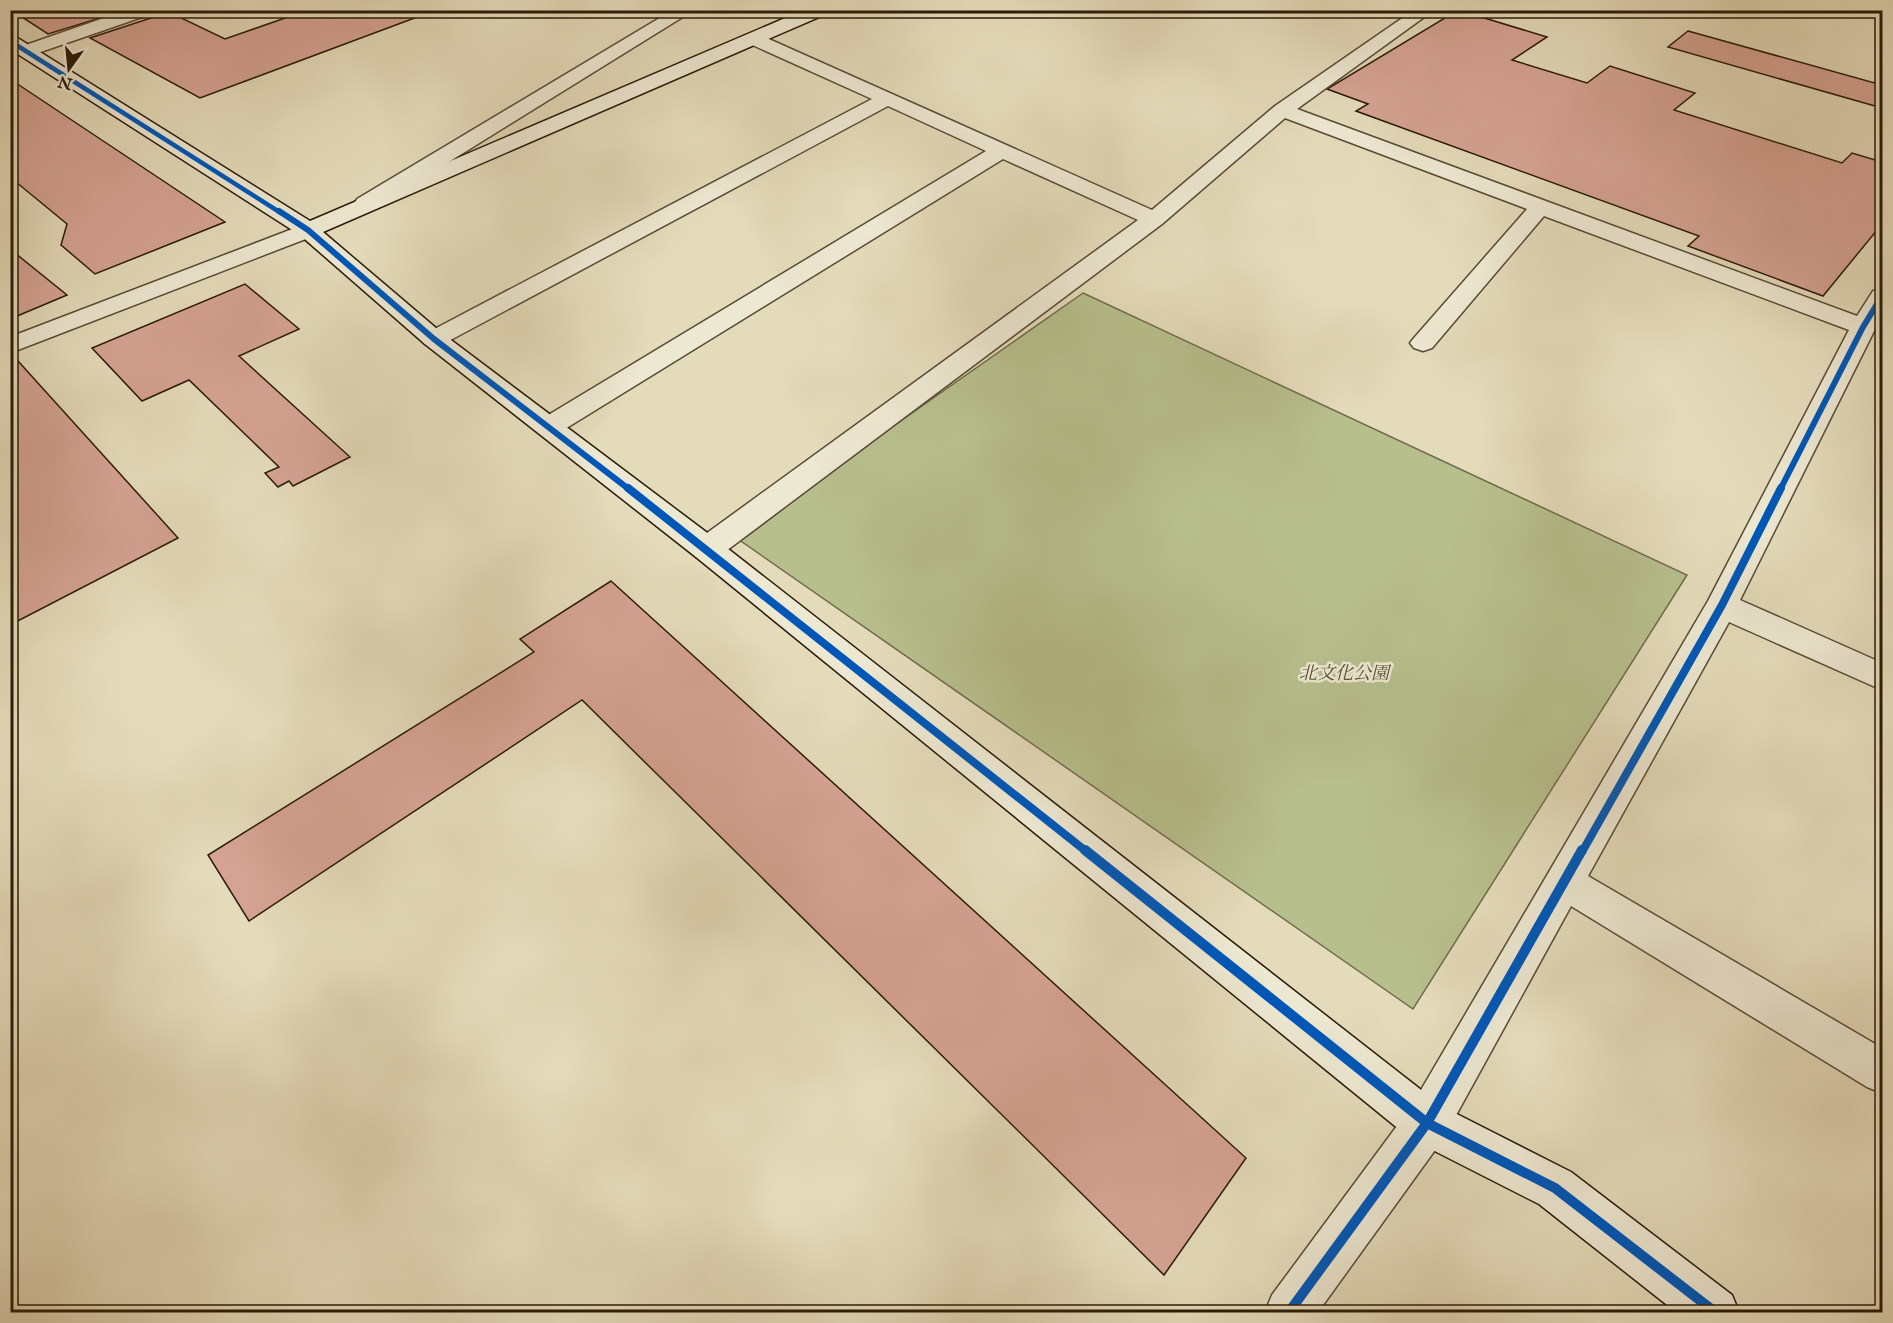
<svg xmlns="http://www.w3.org/2000/svg" width="1893" height="1323" font-family="'IM FELL English','Noto Serif JP',serif">
  <rect width="100%" height="100%" fill="#e4dbba"/>
  <filter id="stains"><feTurbulence type="fractalNoise" baseFrequency=".00333" numOctaves="4"/><feColorMatrix values="0 0 0 0 .2 0 0 0 0 .09 0 0 0 0 .02 0 0 0 .5 -.17"/></filter>
  <radialGradient id="worn" r=".72"><stop offset=".6" stop-color="#630" stop-opacity="0"/><stop offset="1" stop-color="#630" stop-opacity=".3"/></radialGradient>
  <!-- green -->
  <path fill="#b7bf8d" stroke="#706d4a" stroke-width="1.5" d="M 1083,293 L 1687,575 L 1413,1009 L 735,537 Z"/>
  <!-- building -->
  <g fill="#d5a393" stroke="#2a1b07" stroke-width="1.5">
    <path d="M 11,10 L 126,10 L 48,34 Z"/>
    <path d="M 308,10 L 436,10 L 200,98 L 90,38 L 169,12 L 225,39 Z"/>
    <path d="M 1458,10 L 1547,37 L 1512,60 L 1587,83 L 1610,66 L 1695,93 L 1674,110 L 1842,163 L 1852,153 L 1882,162 L 1882,224 L 1823,296 L 1688,246 L 1699,236 L 1356,111 L 1368,104 L 1327,89 Z"/>
    <path d="M 1688,31 L 1882,85 L 1882,108 L 1668,47 Z"/>
    <path d="M 10,79 L 225,222 L 95,274 L 61,245 L 67,224 L 16,182 L 10,184 Z"/>
    <path d="M 10,249 L 67,295 L 10,319 Z"/>
    <path d="M 245,284 L 299,329 L 239,356 L 350,457 L 293,486 L 289,481 L 278,487 L 265,473 L 279,467 L 189,380 L 142,401 L 92,348 Z"/>
    <path d="M 18,361 L 178,538 L 10,625 L 10,364 Z"/>
    <path d="M 611,581 L 1246,1158 L 1164,1275 L 582,700 L 249,921 L 208,855 L 534,652 L 520,639 Z"/>
  </g>
  <g fill="none" stroke-linecap="round" stroke-linejoin="round">
    <!-- street casing -->
    <g stroke="#584b34" stroke-width="3">
      <g id="street">
        <path d="M 127,10 L 153,10 L 151,14 L 32,55 L 20,55 L 17,51 L 20,47 Z"/>
        <path d="M 673,10 L 694,10 L 373,209 L 365,211 L 357,209 L 354,204 L 357,199 Z"/>
        <path d="M 1414,10 L 1434,10 L 1297,109 L 1857,316 L 1873,291 L 1882,289 L 1882,315 L 1740,600 L 1882,663 L 1882,690 L 1729,622 L 1588,876 L 1882,1048 L 1882,1093 L 1867,1087 L 1571,906 L 1443,1139 L 1318,1312 L 1265,1312 L 1272,1295 L 1411,1107 L 1708,601 L 1849,330 L 1544,216 L 1432,348 L 1423,351 L 1414,348 L 1410,343 L 1414,338 L 1527,209 L 1285,118 L 1162,224 L 718,557 L 707,560 L 696,557 L 692,549 L 696,541 L 1138,220 L 1003,159 L 560,432 L 550,435 L 540,432 L 536,426 L 540,420 L 986,151 L 888,106 L 443,344 L 434,347 L 425,344 L 421,339 L 425,334 L 872,99 L 748,43 L 745,39 L 748,35 L 760,35 L 1152,210 L 1275,106 Z"/>
        <path d="M 308,223 L 316,225 L 319,230 L 316,235 L 10,353 L 10,337 Z"/>
      </g>
    </g>
    <!-- secondary casing -->
    <g stroke="#2a1b07" stroke-width="3">
      <path id="secondary" d="M 804,10 L 828,10 L 826,14 L 323,232 L 443,334 L 718,541 L 1443,1107 L 1571,1172 L 1732,1295 L 1739,1312 L 1676,1312 L 1539,1204 L 1411,1139 L 696,557 L 425,344 L 300,235 L 10,49 L 10,36 L 16,37 L 310,221 Z"/>
    </g>
    <!-- street -->
    <use href="#street" fill="#ede8d2" fill-rule="evenodd"/>
    <!-- secondary -->
    <use href="#secondary" fill="#ede8d2" fill-rule="evenodd"/>
    <!-- cycleway-far3 casing -->
    <g stroke="#ede8d2" stroke-width="7">
      <path id="cycleway-far3" d="M 10,41 L 281,213"/>
    </g>
    <!-- cycleway-far2 casing -->
    <g stroke="#ede8d2" stroke-width="9">
      <g id="cycleway-far2">
        <path d="M 279,211 L 308,230 L 434,339 L 630,490"/>
        <path d="M 1780,490 L 1863,327 L 1882,296"/>
      </g>
    </g>
    <!-- cycleway-far1 casing -->
    <g stroke="#ede8d2" stroke-width="11">
      <g id="cycleway-far1">
        <path d="M 628,488 L 1087,852"/>
        <path d="M 1582,852 L 1722,605 L 1781,488"/>
      </g>
    </g>
    <!-- cycleway casing -->
    <g stroke="#ede8d2" stroke-width="14">
      <g id="cycleway">
        <path d="M 1085,850 L 1427,1123 L 1555,1188 L 1715,1312"/>
        <path d="M 1289,1312 L 1427,1123 L 1582,850"/>
      </g>
    </g>
    <!-- cycleway-far3 -->
    <use href="#cycleway-far3" stroke="#0057b8" stroke-width="4.5"/>
    <!-- cycleway-far2 -->
    <use href="#cycleway-far2" stroke="#0057b8" stroke-width="6"/>
    <!-- cycleway-far1 -->
    <use href="#cycleway-far1" stroke="#0057b8" stroke-width="8"/>
    <!-- cycleway -->
    <use href="#cycleway" stroke="#0057b8" stroke-width="10"/>
  </g>
  <g text-anchor="middle" dominant-baseline="central" stroke-width="5" stroke-linejoin="round" paint-order="stroke">
    <!-- park labels -->
    <g font-size="18" font-style="italic" fill="#544c2f" stroke="#ede8d2">
      <text x="1344" y="674">北文化公園</text>
    </g>
  </g>
  <!-- margin -->
  <rect width="1893" height="1323" fill="none" stroke="#e4dbba" stroke-width="36"/>
  <rect x="12" y="12" width="1869" height="1299" fill="none" stroke="#2a1b07" stroke-width="3"/>
  <rect x="18" y="18" width="1857" height="1287" fill="none" stroke="#2a1b07" stroke-width="1.5"/>
  <!-- north arrow -->
  <g transform="translate(69 69) rotate(195)" stroke="#ede8d2" stroke-width="4.5" paint-order="stroke">
  <path d="M0-4.5L10 22L0 15L-10 22Z" fill="#2a1b07"/>
  <text y="-9" font-size="16" font-weight="bold" text-anchor="middle" fill="#2a1b07">N</text>
  </g>
  <rect width="100%" height="100%" filter="url(#stains)"/>
  <rect width="100%" height="100%" fill="url(#worn)"/>
</svg>
